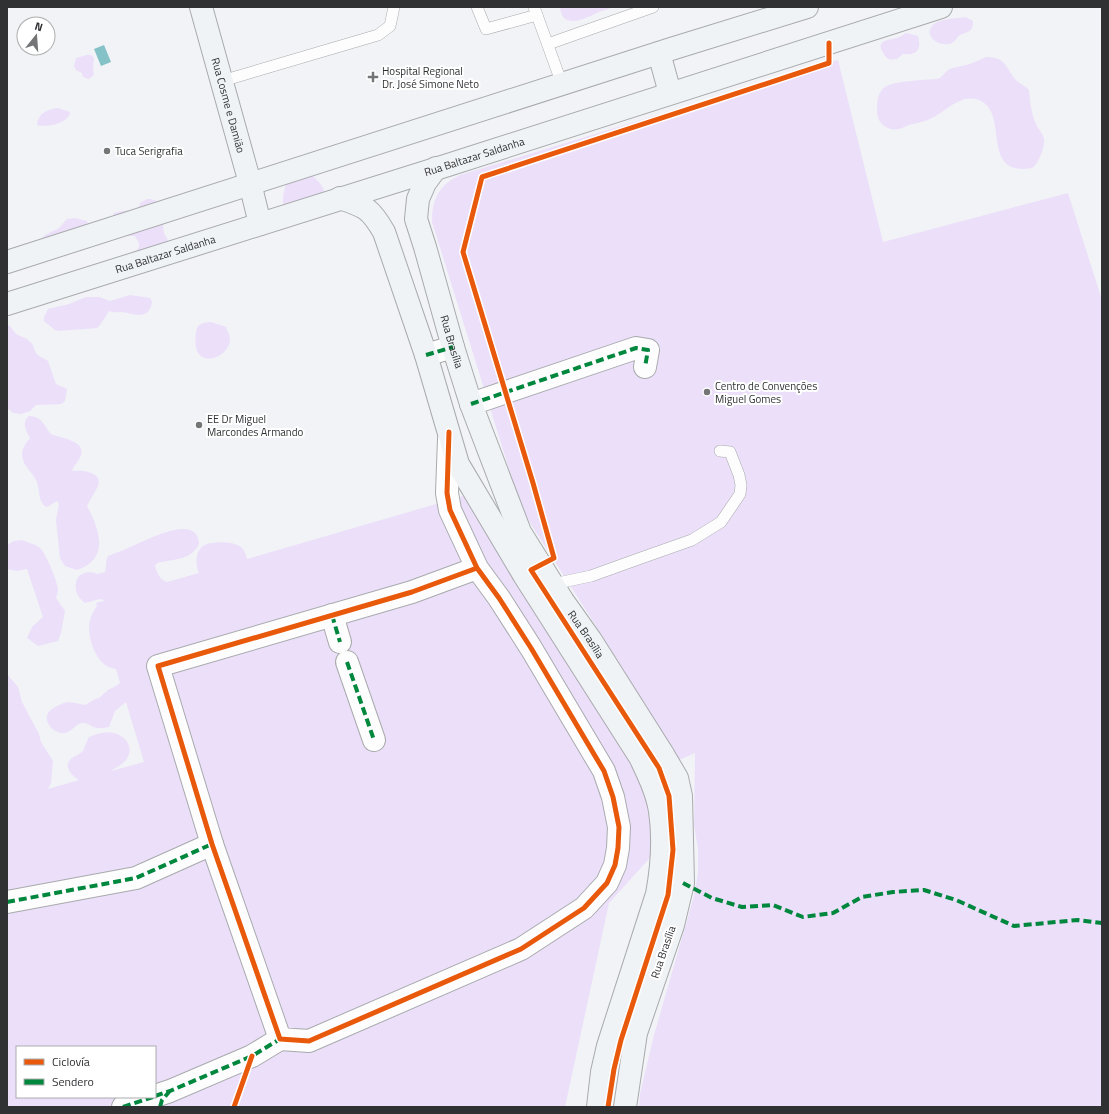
<svg xmlns="http://www.w3.org/2000/svg" width="1109" height="1114" font-family="'Titillium Web',sans-serif">
  <rect width="100%" height="100%" fill="#f1f3f6"/>
  <!-- green -->
  <g fill="#ecdffa" fill-rule="evenodd">
    <path d="M 560,7 L 613,7 C 609,9 605,10 601,11 C 588,17 562,32 560,7 Z"/>
    <path d="M 965,17 L 973,21 C 973,32 969,31 960,35 C 956,38 954,44 948,44 C 937,46 922,34 934,24 C 942,18 955,19 965,17 Z"/>
    <path d="M 906,33 L 918,36 C 922,49 917,56 903,54 L 897,59 C 891,60 887,60 884,54 C 874,40 889,40 897,38 C 900,37 903,35 906,33 Z"/>
    <path d="M 87,55 L 91,55 L 94,58 L 93,66 L 94,75 L 89,79 L 83,77 L 82,73 L 76,70 L 74,66 L 76,58 Z"/>
    <path d="M 986,57 C 1007,57 1006,69 1016,80 C 1020,84 1025,86 1029,90 C 1030,101 1031,113 1036,124 C 1038,129 1044,134 1044,140 C 1045,147 1038,165 1032,168 C 980,177 1009,115 981,101 C 962,92 948,110 932,118 C 925,122 916,123 909,125 C 900,129 895,132 886,127 C 879,123 877,117 877,109 C 877,101 878,92 885,87 C 894,81 924,80 936,79 L 940,78 L 949,69 L 970,64 Z"/>
    <path d="M 838,60 L 883,242 L 1068,193 L 1102,300 L 1102,1107 L 639,1107 L 640,1094 L 654,1035 L 694,896 L 698,873 L 698,849 L 694,825 L 695,753 L 679,760 L 598,629 L 525,515 L 520,504 L 432,222 C 432,199 439,185 460,175 Z"/>
    <path d="M 58,108 L 70,112 C 69,123 47,128 37,125 C 38,113 48,109 58,108 Z"/>
    <path d="M 312,175 C 318,181 325,187 325,196 L 283,206 L 283,196 L 286,183 Z"/>
    <path d="M 147,199 L 151,199 L 159,202 L 166,218 L 163,226 L 164,233 L 170,244 L 141,272 L 133,275 L 125,256 L 137,250 L 139,247 L 139,243 L 135,236 L 123,236 L 111,221 L 114,213 L 122,211 L 136,210 L 139,207 L 140,203 Z"/>
    <path d="M 75,218 L 87,221 C 89,228 88,233 86,240 C 79,260 61,246 47,247 C 34,260 32,271 11,265 L 7,268 L 7,253 C 15,248 26,240 36,244 L 45,235 L 59,228 L 67,219 Z"/>
    <path d="M 130,295 L 150,298 L 152,302 C 149,321 134,314 122,312 C 117,312 113,313 109,311 L 100,325 L 97,328 L 59,331 L 55,330 L 44,321 L 44,317 L 48,309 L 69,304 L 86,297 L 99,297 L 110,301 Z"/>
    <path d="M 211,322 L 226,327 C 227,331 230,334 230,339 C 230,359 190,373 196,333 C 197,323 202,323 211,322 Z"/>
    <path d="M 7,325 L 10,326 L 16,334 L 27,339 L 33,345 C 36,357 39,355 48,361 L 56,384 L 67,389 L 65,401 L 61,404 L 36,405 L 30,411 L 21,414 L 13,413 L 7,408 Z"/>
    <path d="M 29,416 C 42,416 44,426 51,434 C 59,438 86,440 81,455 C 79,461 74,465 72,471 C 81,470 103,471 98,486 C 95,493 90,499 87,506 C 96,523 108,549 89,564 C 85,567 81,568 77,570 L 65,566 L 60,558 L 56,520 L 59,504 L 57,501 L 47,507 C 38,503 40,491 37,482 C 33,472 23,467 22,455 C 22,448 26,443 30,438 C 26,430 21,423 29,416 Z"/>
    <path d="M 467,495 L 644,776 L 658,849 L 609,903 L 565,1107 L 7,1107 L 7,674 L 18,687 L 22,702 L 39,734 L 41,742 L 53,761 L 51,783 L 48,789 L 79,780 C 72,776 62,766 72,758 C 75,756 80,754 83,751 C 84,749 87,740 89,737 C 97,734 104,731 113,733 C 126,735 135,749 126,760 C 122,765 115,768 111,771 L 144,762 L 126,702 L 115,711 L 109,727 C 103,728 97,729 91,726 C 89,724 86,723 83,723 C 75,723 72,734 61,733 C 53,732 43,722 48,713 C 50,709 59,705 64,703 C 70,701 78,704 85,705 L 95,699 L 99,698 L 108,690 L 116,686 L 120,683 L 116,669 C 113,668 109,668 107,666 C 94,659 85,631 91,617 C 92,613 95,610 97,606 L 96,603 L 106,600 L 100,599 L 85,603 C 76,596 73,587 78,577 C 83,572 91,571 97,574 L 105,572 C 107,566 105,561 108,556 C 118,552 129,548 139,543 C 153,537 198,514 199,544 C 191,561 172,559 157,563 L 155,566 C 157,573 160,580 167,582 L 199,573 C 195,565 195,549 205,545 C 213,541 235,541 242,548 C 245,551 246,555 247,559 ZM 17,1047 L 155,1047 L 155,1097 L 17,1097 Z"/>
    <path d="M 22,540 C 28,543 36,544 40,548 C 45,551 58,583 58,589 C 58,592 57,595 56,598 L 65,611 L 61,633 L 58,641 L 38,646 L 27,638 L 32,627 L 43,617 L 27,569 L 17,571 L 7,569 L 7,545 L 14,541 Z"/>
  </g>
  <!-- water -->
  <path fill="#84c2c8" d="M 104,45 L 111,62 L 101,66 L 94,49 Z"/>
  <g fill="none" stroke-linecap="round" stroke-linejoin="round">
    <!-- lane casing -->
    <g stroke="#a8aaac" stroke-width="12">
      <g id="lane">
        <path d="M 477,7 L 486,29 L 537,15"/>
        <path d="M 534,7 L 562,84"/>
        <path d="M 548,44 L 653,7"/>
        <path d="M 222,81 L 378,35 L 390,26 L 394,7"/>
        <path d="M 553,584 L 591,576 L 641,558 L 692,540 L 721,522 L 740,494 L 741,485 L 739,475 L 730,452 L 720,451"/>
      </g>
    </g>
    <!-- street casing -->
    <g stroke="#a8aaac" stroke-width="24">
      <g id="street">
        <path d="M 426,355 L 453,347"/>
        <path d="M 471,404 L 636,348 L 648,350 L 645,367"/>
        <path d="M 449,439 L 447,493 L 450,510 L 477,568 L 412,592 L 158,666 L 212,844 L 280,1039 L 309,1041 L 521,949 L 584,908 L 607,883 L 615,865 L 618,848 L 619,827 L 613,797 L 604,771 L 531,648 L 499,598 L 477,568"/>
        <path d="M 332,615 L 340,642"/>
        <path d="M 347,662 L 374,740"/>
        <path d="M 7,902 L 136,878 L 212,844"/>
        <path d="M 155,1096 L 170,1091 L 252,1056 L 280,1039"/>
        <path d="M 123,1107 L 153,1097"/>
      </g>
    </g>
    <!-- secondary casing -->
    <g stroke="#a8aaac" stroke-width="24">
      <g id="secondary">
        <path id="s1" d="M 201,7 L 250,183 L 260,224"/>
        <path d="M 659,53 L 670,93"/>
        <path id="s2" d="M 436,168 L 425,183 L 418,199 L 416,219 L 425,247 L 453,347 L 471,404 L 520,532 L 563,601 L 590,639 L 664,756 L 677,778 L 681,796 L 683,883 L 673,925 L 636,1033 L 625,1107"/>
        <path d="M 340,198 C 366,207 370,208 384,232 L 426,355 L 458,464 L 524,575 L 640,757 C 648,774 657,792 660,811 C 664,839 662,867 657,894 L 608,1046 L 602,1072 L 598,1107"/>
        <path d="M 7,262 L 671,49 L 807,7"/>
        <path id="s3" d="M 7,304 L 448,165 L 941,7"/>
      </g>
    </g>
    <!-- lane -->
    <use href="#lane" stroke="#fdfdfe" stroke-width="11"/>
    <!-- street -->
    <use href="#street" stroke="#fdfdfe" stroke-width="22"/>
    <!-- secondary -->
    <use href="#secondary" stroke="#f0f3f5" stroke-width="22"/>
    <!-- quiet -->
    <g stroke="#00873e" stroke-width="4" stroke-dasharray="8 4" stroke-linecap="butt">
      <path d="M 426,355 L 453,347"/>
      <path d="M 471,404 L 636,348 L 648,350 L 645,367"/>
      <path d="M 332,615 L 340,642"/>
      <path d="M 347,662 L 374,740"/>
      <path d="M 683,883 L 712,898 L 742,907 L 773,905 L 803,917 L 833,913 L 862,897 L 893,892 L 924,890 L 956,900 L 1014,926 L 1078,920 L 1102,923"/>
      <path d="M 7,902 L 136,878 L 212,844"/>
      <path d="M 155,1096 L 170,1091 L 252,1056 L 280,1039"/>
      <path d="M 123,1107 L 153,1097"/>
      <path d="M 160,1107 L 162,1100 L 169,1092"/>
    </g>
    <!-- cycleway casing -->
    <g stroke="#fff" stroke-width="8">
      <g id="cycleway">
        <path d="M 449,432 L 447,493 L 450,510 L 477,568 L 412,592 L 158,666 L 212,844 L 280,1039 L 309,1041 L 521,949 L 584,908 L 607,883 L 615,865 L 618,848 L 619,827 L 613,797 L 604,771 L 531,648 L 499,598 L 477,568"/>
        <path d="M 234,1107 L 252,1056"/>
        <path d="M 608,1107 L 614,1069 L 621,1040 L 668,895 L 673,850 L 669,796 L 659,768 L 531,570 L 554,558 L 533,483 L 463,252 L 482,177 L 829,63 L 829,43"/>
      </g>
    </g>
    <!-- cycleway -->
    <use href="#cycleway" stroke="#e8590c" stroke-width="5"/>
  </g>
  <!-- markers -->
  <g fill="#747577" stroke="#fff" stroke-width="1.5">
    <path d="M371 71h4v4h4v4h-4v4h-4v-4h-4v-4h4z"/>
    <circle cx="107" cy="151" r="4"/>
    <circle cx="707" cy="392" r="4"/>
    <circle cx="199" cy="425" r="4"/>
  </g>
  <g text-anchor="middle" dominant-baseline="central" stroke-width="4" stroke-linejoin="round" paint-order="stroke">
    <!-- poi labels -->
    <g font-size="11" fill="#303133" stroke="#fff" text-anchor="start">
      <text x="382" y="71">Hospital Regional<tspan x="382" dy="13">Dr. José Simone Neto</tspan></text>
      <text x="115" y="151">Tuca Serigrafia</text>
      <text x="715" y="386">Centro de Convenções<tspan x="715" dy="13">Miguel Gomes</tspan></text>
      <text x="207" y="419">EE Dr Miguel<tspan x="207" dy="13">Marcondes Armando</tspan></text>
    </g>
    <!-- street labels -->
    <g font-size="11" fill="#303133" stroke="#fff">
      <text stroke="none"><textPath href="#s1" startOffset="102">Rua Cosme e Damião</textPath></text>
      <text stroke="none"><textPath href="#s3" startOffset="490">Rua Baltazar Saldanha</textPath></text>
      <text stroke="none"><textPath href="#s3" startOffset="166">Rua Baltazar Saldanha</textPath></text>
      <text stroke="none"><textPath href="#s2" startOffset="184">Rua Brasília</textPath></text>
      <text stroke="none"><textPath href="#s2" startOffset="508">Rua Brasília</textPath></text>
      <text transform="translate(663 952) rotate(-71)">Rua Brasília</text>
    </g>
  </g>
  <!-- border -->
  <rect width="1109" height="1114" fill="none" stroke="#303133" stroke-width="16"/>
  <!-- legend -->
  <rect x="16" y="1046" width="140" height="52" fill="#ffffff" stroke="#acadad"/>
  <rect x="24" y="1059" width="20" height="6" fill="#e8590c" stroke="#acadad"/>
  <text x="52" y="1066" font-size="12" fill="#303133">Ciclovía</text>
  <rect x="24" y="1079" width="20" height="6" fill="#00873e" stroke="#acadad"/>
  <text x="52" y="1086" font-size="12" fill="#303133">Sendero</text>
  <!-- north arrow -->
  <g transform="translate(36 36) rotate(17)"><circle r="19" fill="#ffffff" stroke="#acadad"/>
  <path d="M0-3L7 15L0 10L-7 15Z" fill="#747577"/>
  <text y="-6" font-size="11" font-weight="bold" text-anchor="middle" fill="#303133">N</text>
  </g>
</svg>
